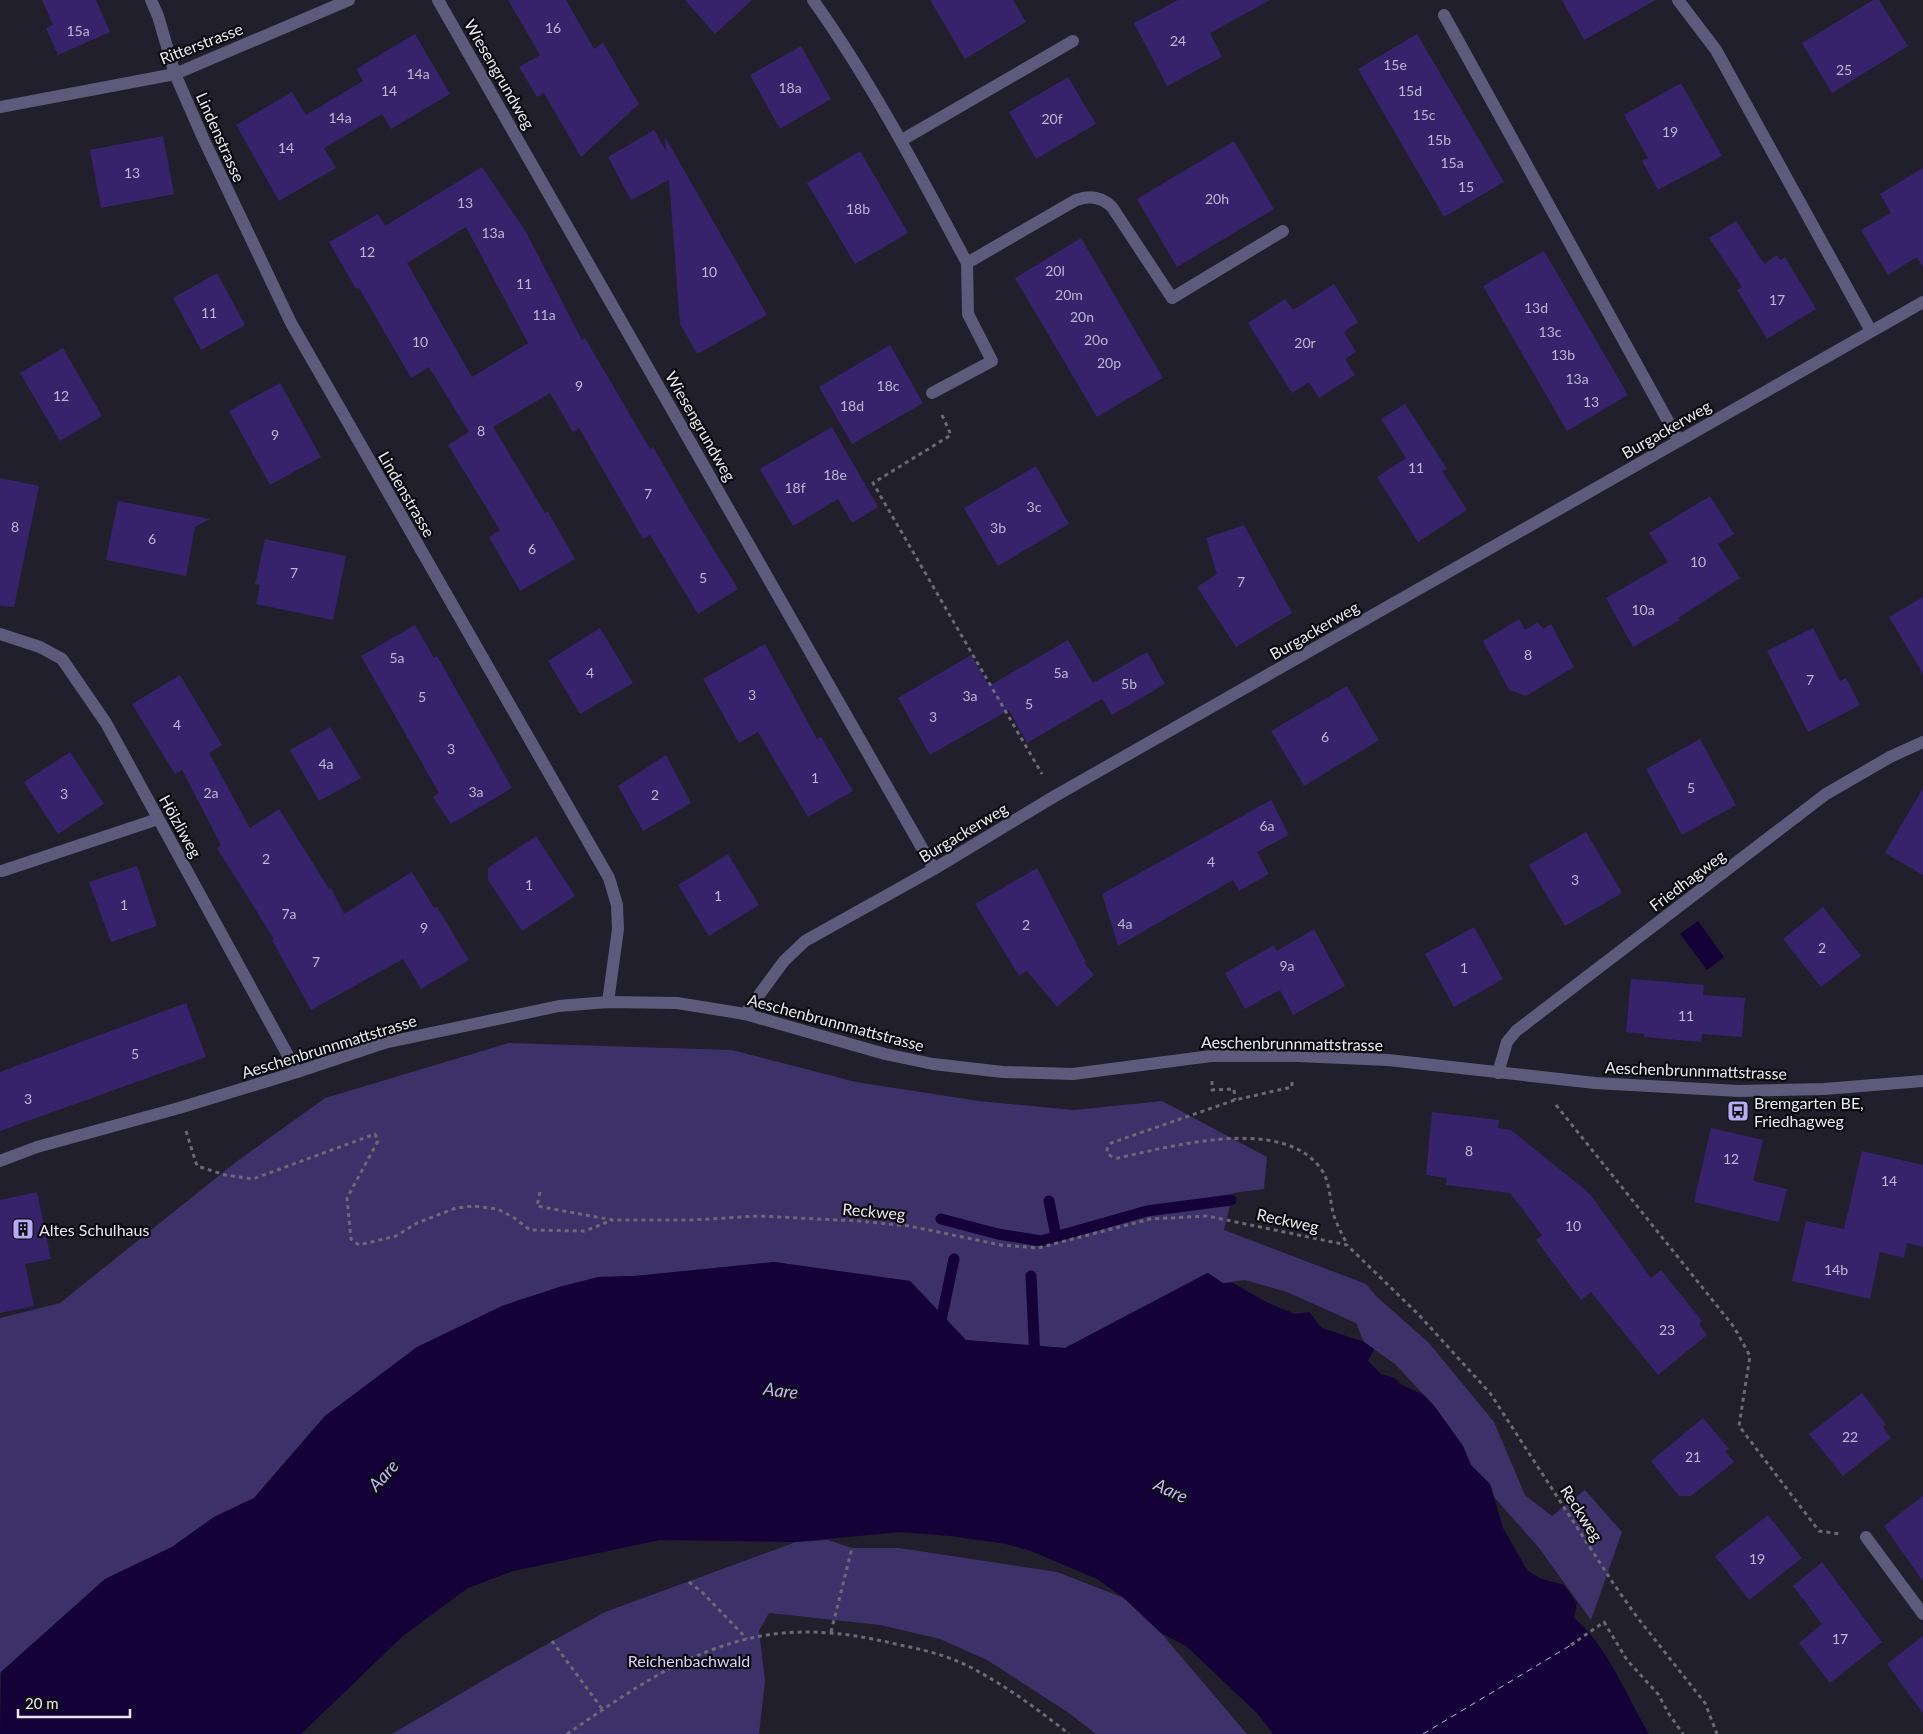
<svg xmlns="http://www.w3.org/2000/svg" width="1923" height="1734" font-family="Lato,sans-serif">
  <rect width="100%" height="100%" fill="#211f2b"/>
  <!-- green -->
  <g fill="#3d3169">
    <path d="M 509,1043 L 732,1050 L 856,1082 L 979,1101 L 1074,1110 L 1162,1101 L 1267,1157 L 1264,1189 L 1233,1193 L 1224,1230 L 1366,1284 L 1376,1296 L 1429,1343 L 1494,1422 L 1525,1495 L 1552,1516 L 1585,1490 L 1622,1532 L 1591,1620 L 1539,1548 L 1494,1497 L 1490,1484 L 1471,1465 L 1463,1446 L 1435,1407 L 1396,1365 L 1364,1342 L 1356,1323 L 1287,1292 L 1245,1280 L 1223,1283 L 1207,1273 L 1065,1348 L 966,1340 L 910,1281 L 774,1262 L 635,1276 L 598,1277 L 525,1298 L 502,1306 L 417,1348 L 325,1416 L 254,1498 L 214,1517 L 172,1547 L 105,1579 L 0,1673 L 0,1318 L 60,1303 L 236,1162 L 325,1098 Z"/>
    <path d="M 828,1540 L 852,1548 L 899,1548 L 1057,1572 L 1124,1598 L 1161,1633 L 1247,1734 L 1096,1734 L 1069,1713 L 987,1660 L 940,1639 L 880,1625 L 769,1613 L 759,1631 L 765,1681 L 759,1734 L 392,1734 L 506,1667 L 605,1612 L 796,1542 Z"/>
  </g>
  <!-- water -->
  <g fill="#140137">
    <path d="M 1698,921 L 1724,957 L 1707,970 L 1680,934 Z"/>
    <path d="M 774,1262 L 910,1281 L 966,1340 L 1065,1348 L 1208,1273 L 1223,1283 L 1233,1283 L 1266,1302 L 1295,1314 L 1309,1312 L 1322,1328 L 1364,1342 L 1374,1349 L 1368,1361 L 1381,1374 L 1395,1378 L 1400,1384 L 1424,1395 L 1435,1407 L 1463,1446 L 1471,1465 L 1490,1484 L 1503,1528 L 1527,1570 L 1539,1578 L 1564,1585 L 1577,1603 L 1574,1618 C 1605,1642 1629,1700 1649,1734 L 1273,1734 L 1258,1714 L 1186,1646 L 1161,1633 L 1124,1598 L 1097,1579 L 1031,1551 L 1006,1544 L 950,1536 L 901,1532 L 796,1542 L 660,1540 L 513,1571 L 468,1588 L 403,1636 L 301,1734 L 0,1734 L 1,1672 L 105,1579 L 172,1547 L 214,1517 L 254,1498 L 325,1416 L 417,1347 L 502,1306 L 559,1287 L 598,1277 L 635,1276 Z"/>
  </g>
  <g fill="none" stroke-linecap="round" stroke-linejoin="round">
    <!-- stream -->
    <g stroke="#140137" stroke-width="11">
      <path d="M 1049,1201 L 1056,1236"/>
      <path d="M 941,1219 L 998,1234 L 1041,1241 L 1147,1211 L 1231,1200"/>
      <path d="M 1031,1276 L 1035,1359"/>
      <path d="M 939,1330 L 954,1259"/>
    </g>
    <!-- ferry -->
    <path stroke="#c0b7f7" stroke-width="1" stroke-dasharray="6 5" stroke-linecap="butt" d="M 1423,1734 L 1571,1645"/>
  </g>
  <!-- building -->
  <g fill="#37236c" fill-rule="evenodd">
    <path d="M 42,0 L 96,0 L 110,32 L 58,55 L 46,28 L 53,25 Z"/>
    <path d="M 508,0 L 566,0 L 594,49 L 603,43 L 639,104 L 581,157 L 544,93 L 537,97 L 519,67 L 540,55 Z"/>
    <path d="M 685,0 L 752,0 L 715,34 Z"/>
    <path d="M 930,0 L 1013,0 L 1026,22 L 965,59 Z"/>
    <path d="M 1178,0 L 1270,0 L 1210,33 L 1222,57 L 1167,86 L 1134,23 Z"/>
    <path d="M 1562,0 L 1656,0 L 1584,40 Z"/>
    <path d="M 1873,0 L 1879,0 L 1908,46 L 1832,93 L 1802,43 Z"/>
    <path d="M 415,34 L 450,94 L 391,129 L 382,114 L 324,148 L 336,168 L 279,201 L 236,125 L 292,92 L 306,115 L 363,81 L 356,69 Z"/>
    <path d="M 1417,34 L 1504,182 L 1444,217 L 1358,69 Z"/>
    <path d="M 801,46 L 831,99 L 780,129 L 750,75 Z"/>
    <path d="M 1068,77 L 1096,124 L 1036,159 L 1009,112 Z"/>
    <path d="M 1681,83 L 1722,156 L 1658,190 L 1642,161 L 1648,158 L 1624,115 Z"/>
    <path d="M 654,130 L 666,151 L 665,137 L 767,315 L 697,354 L 680,324 L 669,180 L 631,200 L 608,157 Z"/>
    <path d="M 163,136 L 174,194 L 101,208 L 90,150 Z"/>
    <path d="M 1234,141 L 1274,209 L 1177,267 L 1137,199 Z"/>
    <path d="M 860,151 L 908,233 L 855,264 L 807,183 Z"/>
    <path d="M 482,167 L 526,232 L 582,340 L 585,338 L 650,449 L 653,447 L 690,511 L 738,589 L 698,614 L 650,535 L 643,539 L 579,428 L 573,432 L 550,393 L 493,427 L 545,513 L 548,512 L 575,559 L 520,591 L 489,537 L 500,530 L 448,445 L 469,432 L 429,367 L 411,378 L 359,288 L 356,289 L 329,242 L 378,214 L 385,226 ZM 466,227 L 528,343 L 472,377 L 407,263 Z"/>
    <path d="M 1923,168 L 1923,267 L 1917,257 L 1888,275 L 1861,230 L 1891,213 L 1880,194 Z"/>
    <path d="M 1736,221 L 1764,264 L 1777,255 L 1780,260 L 1785,257 L 1816,309 L 1767,339 L 1737,290 L 1742,287 L 1709,238 Z"/>
    <path d="M 1081,238 L 1163,378 L 1097,417 L 1015,278 Z"/>
    <path d="M 1544,251 L 1628,395 L 1567,431 L 1483,286 Z"/>
    <path d="M 217,273 L 245,325 L 201,350 L 173,298 Z"/>
    <path d="M 1334,284 L 1358,322 L 1344,332 L 1356,352 L 1345,359 L 1355,375 L 1319,398 L 1309,382 L 1292,393 L 1248,323 L 1285,299 L 1293,310 Z"/>
    <path d="M 890,345 L 923,403 L 852,444 L 819,387 Z"/>
    <path d="M 63,348 L 102,416 L 60,441 L 20,373 Z"/>
    <path d="M 280,383 L 321,457 L 270,485 L 229,411 Z"/>
    <path d="M 1405,404 L 1447,469 L 1442,471 L 1467,510 L 1418,542 L 1377,477 L 1406,458 L 1381,419 Z"/>
    <path d="M 832,427 L 878,507 L 852,523 L 838,499 L 793,526 L 760,469 Z"/>
    <path d="M 1036,466 L 1069,524 L 998,566 L 964,508 Z"/>
    <path d="M 0,478 L 39,486 L 14,607 L 0,606 Z"/>
    <path d="M 1710,496 L 1734,534 L 1718,544 L 1740,578 L 1678,618 L 1680,620 L 1633,647 L 1606,598 L 1668,562 L 1649,533 Z"/>
    <path d="M 118,501 L 210,519 L 195,527 L 186,576 L 106,560 Z"/>
    <path d="M 1244,525 L 1292,613 L 1236,647 L 1197,587 L 1217,574 L 1206,538 Z"/>
    <path d="M 265,539 L 346,556 L 333,620 L 256,604 L 260,585 L 255,584 Z"/>
    <path d="M 1923,597 L 1923,674 L 1889,617 Z"/>
    <path d="M 1519,619 L 1525,630 L 1538,622 L 1543,629 L 1551,624 L 1574,667 L 1526,696 L 1509,690 L 1483,641 Z"/>
    <path d="M 415,625 L 434,658 L 437,656 L 512,788 L 451,824 L 433,797 L 439,793 L 361,656 Z"/>
    <path d="M 600,628 L 633,683 L 580,714 L 548,661 Z"/>
    <path d="M 1813,628 L 1840,681 L 1846,678 L 1860,705 L 1808,732 L 1767,651 Z"/>
    <path d="M 1068,640 L 1093,683 L 1147,652 L 1165,684 L 1112,715 L 1100,695 L 1102,699 L 1027,743 L 1009,710 L 930,755 L 898,698 L 971,655 L 989,686 Z"/>
    <path d="M 765,644 L 817,739 L 821,737 L 853,791 L 808,817 L 758,732 L 739,743 L 703,679 Z"/>
    <path d="M 180,675 L 222,745 L 209,753 L 250,828 L 279,809 L 329,889 L 331,888 L 344,914 L 412,872 L 434,908 L 437,907 L 469,960 L 421,989 L 403,959 L 311,1010 L 272,940 L 274,939 L 217,848 L 221,845 L 182,770 L 175,774 L 132,704 Z"/>
    <path d="M 1347,686 L 1379,740 L 1304,786 L 1271,731 Z"/>
    <path d="M 330,727 L 361,778 L 319,801 L 290,750 Z"/>
    <path d="M 1700,739 L 1736,805 L 1682,835 L 1646,769 Z"/>
    <path d="M 70,752 L 104,804 L 58,834 L 24,782 Z"/>
    <path d="M 666,755 L 691,803 L 643,831 L 618,786 Z"/>
    <path d="M 1923,788 L 1923,875 L 1885,853 Z"/>
    <path d="M 1271,800 L 1289,835 L 1257,852 L 1269,874 L 1239,891 L 1233,880 L 1118,946 L 1102,894 Z"/>
    <path d="M 1586,832 L 1622,893 L 1565,926 L 1529,865 Z"/>
    <path d="M 536,836 L 575,896 L 522,931 L 488,880 L 488,868 Z"/>
    <path d="M 728,854 L 759,905 L 709,936 L 678,885 Z"/>
    <path d="M 137,866 L 157,926 L 111,942 L 89,882 Z"/>
    <path d="M 1037,868 L 1086,962 L 1084,963 L 1094,975 L 1057,1007 L 1027,971 L 1019,976 L 975,904 Z"/>
    <path d="M 1823,907 L 1861,956 L 1821,987 L 1783,939 Z"/>
    <path d="M 1474,927 L 1503,979 L 1454,1007 L 1425,954 Z"/>
    <path d="M 1314,929 L 1345,986 L 1293,1015 L 1280,990 L 1245,1009 L 1225,973 L 1274,945 L 1277,951 Z"/>
    <path d="M 1631,979 L 1704,985 L 1703,995 L 1745,998 L 1742,1037 L 1702,1034 L 1701,1042 L 1644,1037 L 1644,1034 L 1626,1032 Z"/>
    <path d="M 186,1003 L 206,1057 L 0,1131 L 0,1072 Z"/>
    <path d="M 1432,1112 L 1499,1120 L 1498,1128 L 1511,1130 L 1589,1193 L 1651,1278 L 1661,1270 L 1702,1321 L 1699,1324 L 1707,1335 L 1658,1375 L 1591,1292 L 1581,1300 L 1536,1240 L 1542,1235 L 1510,1193 L 1446,1185 L 1447,1178 L 1426,1175 Z"/>
    <path d="M 1711,1128 L 1763,1140 L 1753,1181 L 1787,1189 L 1779,1222 L 1694,1202 Z"/>
    <path d="M 1862,1151 L 1923,1165 L 1923,1247 L 1907,1243 L 1904,1258 L 1880,1252 L 1870,1299 L 1792,1281 L 1806,1221 L 1844,1229 Z"/>
    <path d="M 37,1192 L 51,1259 L 25,1264 L 34,1306 L 0,1313 L 0,1200 Z"/>
    <path d="M 1862,1393 L 1886,1425 L 1883,1427 L 1891,1438 L 1843,1476 L 1809,1434 Z"/>
    <path d="M 1703,1418 L 1729,1449 L 1725,1451 L 1734,1462 L 1691,1496 L 1679,1496 L 1651,1461 Z"/>
    <path d="M 1923,1496 L 1923,1581 L 1884,1526 Z"/>
    <path d="M 1768,1515 L 1802,1558 L 1749,1600 L 1715,1556 Z"/>
    <path d="M 1822,1562 L 1882,1642 L 1830,1683 L 1799,1643 L 1822,1624 L 1793,1586 Z"/>
    <path d="M 1923,1636 L 1923,1713 L 1887,1664 Z"/>
  </g>
  <g fill="none" stroke-linecap="round" stroke-linejoin="round">
    <!-- path -->
    <g stroke="#6a6974" stroke-width="3" stroke-dasharray="4 4" stroke-linecap="butt">
      <path d="M 942,415 L 951,435 L 873,483 L 1042,774"/>
      <path d="M 1212,1081 L 1212,1090 L 1234,1089 L 1235,1100"/>
      <path d="M 1292,1082 L 1292,1087 L 1235,1100 L 1111,1143 L 1107,1149 C 1107,1155 1111,1157 1118,1158 C 1173,1146 1287,1114 1323,1172 C 1330,1184 1330,1200 1333,1213 C 1336,1223 1342,1234 1347,1244"/>
      <path d="M 1556,1105 L 1734,1327 L 1750,1356 L 1739,1426 L 1819,1531 L 1840,1534"/>
      <path d="M 186,1131 L 197,1166 L 225,1175 L 253,1179 L 375,1134 L 378,1141 L 347,1198 L 351,1239 L 359,1245 L 396,1236 L 417,1223 L 456,1208 L 473,1206 L 497,1209 L 513,1217 L 530,1230 L 585,1231 L 612,1220"/>
      <path d="M 540,1192 L 537,1206 L 613,1220 L 691,1220 L 759,1216 L 858,1221 L 909,1226 L 1001,1245 L 1038,1248 L 1150,1219 L 1207,1216 L 1347,1245 L 1419,1315 L 1490,1393 L 1613,1583 L 1637,1617 L 1705,1703 L 1717,1734"/>
      <path d="M 689,1582 L 703,1593 L 747,1639"/>
      <path d="M 831,1632 L 852,1548"/>
      <path d="M 552,1641 L 603,1710"/>
      <path d="M 1571,1645 L 1604,1622 L 1627,1660 L 1658,1694 L 1669,1714 L 1683,1734"/>
      <path d="M 567,1734 C 613,1703 662,1667 714,1649 C 779,1625 834,1629 900,1645 C 925,1650 949,1656 972,1668 C 1006,1686 1039,1710 1069,1734"/>
    </g>
    <!-- minor -->
    <g stroke="#5e5a7c" stroke-width="12">
      <path d="M 151,0 L 158,16 L 175,74 L 203,138 L 291,323 L 609,878 L 617,905 L 618,929 L 608,1002"/>
      <path d="M 438,0 L 934,869"/>
      <path d="M 813,0 C 872,83 919,173 967,263 L 1076,200 C 1090,195 1102,197 1112,207 L 1172,298 L 1283,231"/>
      <path d="M 1678,0 L 1716,50 L 1871,331"/>
      <path d="M 1444,15 L 1679,441"/>
      <path d="M 0,107 L 175,74 L 349,0"/>
      <path d="M 902,140 L 1073,41"/>
      <path d="M 932,393 L 992,361 L 968,314 L 967,263"/>
      <path d="M 0,634 L 40,647 L 62,659 L 106,723 L 297,1072"/>
      <path d="M 2,871 L 158,819"/>
      <path d="M 745,1014 L 784,961 L 805,941 L 934,869 L 1055,796 L 1923,302"/>
      <path d="M 1498,1073 L 1507,1042 L 1516,1031 L 1826,794 L 1890,757 L 1923,742"/>
      <path d="M 0,1161 L 37,1147 L 179,1108 L 297,1072 L 384,1043 L 559,1006 L 608,1002 L 677,1003 L 745,1014 L 885,1054 L 933,1064 L 1003,1072 L 1073,1074 L 1211,1056 L 1298,1056 L 1388,1060 L 1595,1083 L 1739,1091 L 1824,1089 L 1923,1081"/>
      <path d="M 1866,1537 L 1923,1614"/>
    </g>
  </g>
  <!-- icons -->
  <defs>
    <g id="bus-square" transform="scale(1.125)"><rect x="-9" y="-9" width="18" height="18" rx="4" fill="#b7abf8" stroke="#0b0a0f"/><path d="M-5-6H5V4H4V6H2V4H-2V6H-4V4H-5ZM-3.5-4V0h7V-4ZM-3.5 1.2v1.5H-2V1.2ZM2 1.2v1.5H3.5V1.2Z" fill="#111"/></g>
    <g id="building-square" transform="scale(1.125)"><rect x="-9" y="-9" width="18" height="18" rx="4" fill="#b7abf8" stroke="#0b0a0f"/><path d="M-4-6H4V6H1V3H-1V6H-4ZM-2.5-4.3h1.7v1.8h-1.7ZM.8-4.3h1.7v1.8H.8ZM-2.5-1h1.7V.8h-1.7ZM.8-1h1.7V.8H.8Z" fill="#111"/></g>
  </defs>
  <g fill-rule="evenodd">
    <use href="#bus-square" x="1738" y="1111"/>
    <use href="#building-square" x="23" y="1229"/>
  </g>
  <g text-anchor="middle" dominant-baseline="central" stroke-width="4.5" stroke-linejoin="round" paint-order="stroke">
    <!-- number labels -->
    <g font-size="14" fill="#bcb8d0">
      <text x="553" y="27">16</text>
      <text x="78" y="30">15a</text>
      <text x="1178" y="40">24</text>
      <text x="1395" y="64">15e</text>
      <text x="1844" y="69">25</text>
      <text x="418" y="73">14a</text>
      <text x="790" y="87">18a</text>
      <text x="389" y="90">14</text>
      <text x="1410" y="90">15d</text>
      <text x="1424" y="114">15c</text>
      <text x="340" y="117">14a</text>
      <text x="1052" y="118">20f</text>
      <text x="1670" y="131">19</text>
      <text x="1439" y="139">15b</text>
      <text x="286" y="147">14</text>
      <text x="1452" y="162">15a</text>
      <text x="132" y="172">13</text>
      <text x="1466" y="186">15</text>
      <text x="1217" y="198">20h</text>
      <text x="465" y="202">13</text>
      <text x="858" y="208">18b</text>
      <text x="493" y="232">13a</text>
      <text x="367" y="251">12</text>
      <text x="1055" y="270">20l</text>
      <text x="709" y="271">10</text>
      <text x="524" y="283">11</text>
      <text x="1069" y="294">20m</text>
      <text x="1777" y="299">17</text>
      <text x="1536" y="307">13d</text>
      <text x="209" y="312">11</text>
      <text x="544" y="314">11a</text>
      <text x="1082" y="316">20n</text>
      <text x="1550" y="331">13c</text>
      <text x="1096" y="339">20o</text>
      <text x="420" y="341">10</text>
      <text x="1305" y="342">20r</text>
      <text x="1563" y="354">13b</text>
      <text x="1109" y="362">20p</text>
      <text x="1577" y="378">13a</text>
      <text x="579" y="385">9</text>
      <text x="888" y="385">18c</text>
      <text x="61" y="395">12</text>
      <text x="1591" y="401">13</text>
      <text x="852" y="405">18d</text>
      <text x="481" y="430">8</text>
      <text x="275" y="434">9</text>
      <text x="1416" y="467">11</text>
      <text x="835" y="474">18e</text>
      <text x="795" y="487">18f</text>
      <text x="648" y="493">7</text>
      <text x="1034" y="506">3c</text>
      <text x="15" y="526">8</text>
      <text x="998" y="527">3b</text>
      <text x="152" y="538">6</text>
      <text x="532" y="548">6</text>
      <text x="1698" y="561">10</text>
      <text x="294" y="572">7</text>
      <text x="703" y="577">5</text>
      <text x="1241" y="581">7</text>
      <text x="1643" y="609">10a</text>
      <text x="1528" y="654">8</text>
      <text x="397" y="657">5a</text>
      <text x="590" y="672">4</text>
      <text x="1061" y="672">5a</text>
      <text x="1810" y="679">7</text>
      <text x="1129" y="683">5b</text>
      <text x="752" y="694">3</text>
      <text x="970" y="695">3a</text>
      <text x="422" y="696">5</text>
      <text x="1029" y="703">5</text>
      <text x="933" y="716">3</text>
      <text x="177" y="724">4</text>
      <text x="1325" y="736">6</text>
      <text x="451" y="748">3</text>
      <text x="326" y="763">4a</text>
      <text x="815" y="777">1</text>
      <text x="1691" y="787">5</text>
      <text x="476" y="791">3a</text>
      <text x="211" y="792">2a</text>
      <text x="64" y="793">3</text>
      <text x="655" y="794">2</text>
      <text x="1267" y="825">6a</text>
      <text x="266" y="858">2</text>
      <text x="1211" y="861">4</text>
      <text x="1575" y="879">3</text>
      <text x="529" y="884">1</text>
      <text x="718" y="895">1</text>
      <text x="124" y="904">1</text>
      <text x="289" y="913">7a</text>
      <text x="1125" y="923">4a</text>
      <text x="1026" y="924">2</text>
      <text x="424" y="927">9</text>
      <text x="1822" y="947">2</text>
      <text x="316" y="961">7</text>
      <text x="1287" y="965">9a</text>
      <text x="1464" y="967">1</text>
      <text x="1686" y="1015">11</text>
      <text x="135" y="1053">5</text>
      <text x="28" y="1098">3</text>
      <text x="1469" y="1150">8</text>
      <text x="1731" y="1158">12</text>
      <text x="1889" y="1180">14</text>
      <text x="1573" y="1225">10</text>
      <text x="1836" y="1269">14b</text>
      <text x="1667" y="1329">23</text>
      <text x="1850" y="1436">22</text>
      <text x="1693" y="1456">21</text>
      <text x="1757" y="1558">19</text>
      <text x="1840" y="1638">17</text>
    </g>
    <!-- street labels -->
    <g font-size="16" fill="#e9e9f1" stroke="#0b0a0f">
      <text transform="translate(201 43) rotate(-21)">Ritterstrasse</text>
      <text transform="translate(500 74) rotate(60)">Wiesengrundweg</text>
      <text transform="translate(221 137) rotate(66)">Lindenstrasse</text>
      <text transform="translate(701 426) rotate(60)">Wiesengrundweg</text>
      <text transform="translate(1666 429) rotate(-30)">Burgackerweg</text>
      <text transform="translate(407 494) rotate(60)">Lindenstrasse</text>
      <text transform="translate(1314 630) rotate(-30)">Burgackerweg</text>
      <text transform="translate(181 826) rotate(61)">Hölzliweg</text>
      <text transform="translate(963 832) rotate(-31)">Burgackerweg</text>
      <text transform="translate(1687 880) rotate(-37)">Friedhagweg</text>
      <text transform="translate(836 1022) rotate(15)">Aeschenbrunnmattstrasse</text>
      <text transform="translate(1292 1043) rotate(1)">Aeschenbrunnmattstrasse</text>
      <text transform="translate(329 1046) rotate(-17)">Aeschenbrunnmattstrasse</text>
      <text transform="translate(1696 1070) rotate(2)">Aeschenbrunnmattstrasse</text>
      <text transform="translate(874 1211) rotate(5)">Reckweg</text>
      <text transform="translate(1288 1220) rotate(12)">Reckweg</text>
      <text transform="translate(1582 1513) rotate(57)">Reckweg</text>
    </g>
    <!-- poi labels -->
    <g font-size="16" fill="#e9e9f1" stroke="#0b0a0f" text-anchor="start">
      <text x="1754" y="1102">Bremgarten BE,<tspan x="1754" dy="18">Friedhagweg</tspan></text>
      <text x="39" y="1229">Altes Schulhaus</text>
    </g>
    <!-- park labels -->
    <g font-size="16" fill="#d7d2fd" stroke="#0b0a0f">
      <text x="689" y="1660">Reichenbachwald</text>
    </g>
    <!-- water labels -->
    <g font-size="18" font-style="italic" fill="#c0b7f7" stroke="#0b0a0f">
      <text transform="translate(781 1390) rotate(7)">Aare</text>
      <text transform="translate(383 1475) rotate(-48)">Aare</text>
      <text transform="translate(1171 1490) rotate(25)">Aare</text>
    </g>
  </g>
  <!-- scale -->
  <path d="M18 1709v8h112v-8" fill="none" stroke="#e9e9f1" stroke-width="2.5"/>
  <text x="25" y="1709" font-size="15" fill="#e9e9f1" stroke="#0b0a0f" stroke-width="4" paint-order="stroke">20 m</text>
</svg>
